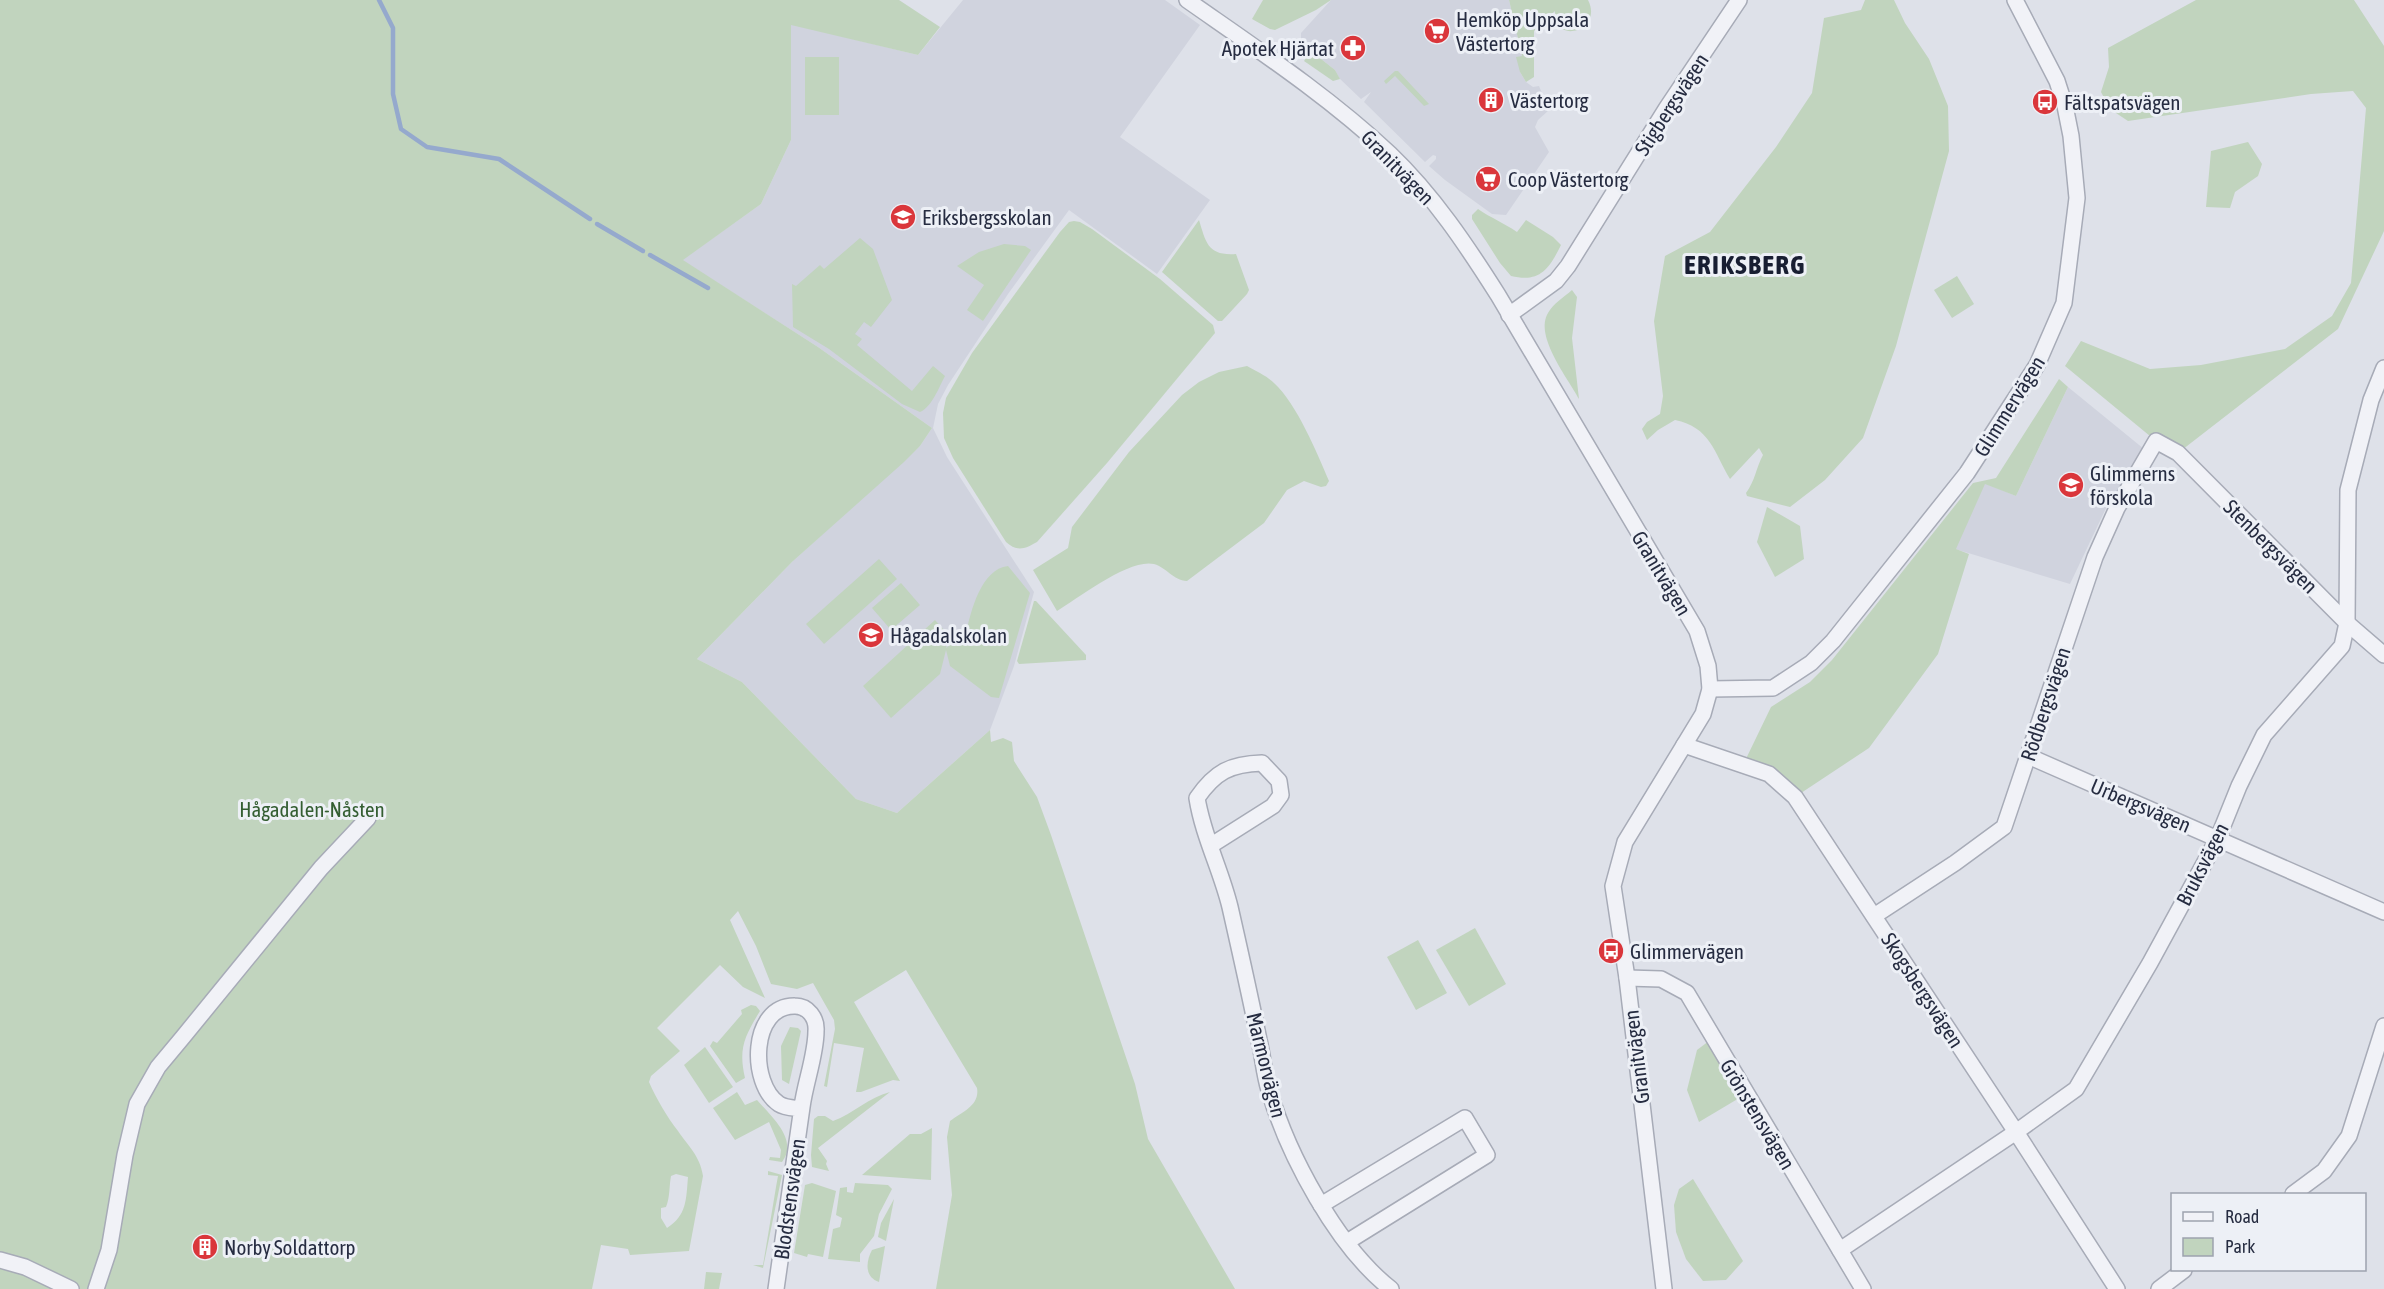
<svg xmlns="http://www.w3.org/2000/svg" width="2384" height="1289" font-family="'Asap Condensed',sans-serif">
  <rect width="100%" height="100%" fill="#dee1e9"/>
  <!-- built -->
  <g fill="#d0d3de">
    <path d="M 963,0 L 1165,0 L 1200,25 L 1120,137 L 1210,200 L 1157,274 L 1069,210 L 1008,294 L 948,385 L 938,404 L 933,428 L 947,457 L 1034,592 L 1014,666 L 990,730 L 897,813 L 856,799 L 742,682 L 697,659 L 792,562 L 920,446 L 932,428 L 818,347 L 682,260 L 761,204 L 791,140 L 791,24 L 918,55 Z"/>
    <path d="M 1331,0 L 1509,0 L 1522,56 L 1520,72 L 1526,82 L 1533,87 L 1539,86 L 1549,110 L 1538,120 L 1535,127 L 1549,152 L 1506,215 L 1492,214 L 1445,180 L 1429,166 L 1436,159 L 1436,156 L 1433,155 L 1425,162 L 1364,102 L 1371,92 L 1361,99 L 1339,78 L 1335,70 L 1301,43 L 1301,33 Z"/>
    <path d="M 2068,387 L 2144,449 L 2107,506 L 2070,584 L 1955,549 L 1985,483 L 2016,496 Z"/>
  </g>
  <!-- green -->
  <g fill="#c1d4be" fill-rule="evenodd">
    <path d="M 0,0 L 899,0 L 940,27 L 918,55 L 791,25 L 791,140 L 761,204 L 683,260 L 818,347 L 932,428 L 920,446 L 904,462 L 792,562 L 697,659 L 742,682 L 856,799 L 897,813 L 990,730 L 991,742 L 1003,738 L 1012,742 L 1014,761 L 1037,797 L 1051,835 L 1135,1084 L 1148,1139 L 1235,1289 L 936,1289 L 952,1195 L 947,1137 L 950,1121 C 963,1112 980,1105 977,1088 L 906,970 L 854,1002 L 900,1081 L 893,1080 L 861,1092 L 856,1092 L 864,1048 L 834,1043 L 827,1087 L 824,1086 L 835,1029 L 834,1020 L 813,983 L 797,989 L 771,984 L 756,946 L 738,911 L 730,920 L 765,998 L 743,987 L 720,965 L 657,1028 L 680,1051 L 651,1076 L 649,1082 C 656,1098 667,1117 678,1131 C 689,1147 700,1156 703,1176 L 689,1251 L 630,1255 L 628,1249 L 601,1245 L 592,1289 L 0,1289 ZM 676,1174 L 688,1177 C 686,1200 687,1215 667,1228 L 661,1218 L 661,1208 L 666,1207 C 670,1197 669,1187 671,1176 Z"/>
    <path d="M 1263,0 L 1331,0 L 1316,10 L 1275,30 L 1270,29 L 1252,19 Z"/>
    <path d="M 1509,0 L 1588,0 C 1604,31 1552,46 1555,11 L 1534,31 L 1534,77 L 1526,82 L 1520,72 L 1516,57 L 1522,56 Z"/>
    <path d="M 1865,0 L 1894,0 L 1905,23 L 1929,59 L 1948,106 L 1949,151 L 1896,346 L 1863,438 L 1825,480 L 1790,507 L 1747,496 L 1746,493 C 1755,481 1756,468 1763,455 L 1759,448 L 1730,479 C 1714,452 1710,427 1675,420 L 1658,430 L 1647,440 L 1642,429 L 1647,422 L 1660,414 L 1663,396 L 1654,321 L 1665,256 L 1710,232 L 1776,147 L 1812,93 L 1824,18 L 1861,10 Z"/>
    <path d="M 2196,0 L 2354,0 L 2384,46 L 2384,231 L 2338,329 L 2178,453 L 2156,441 L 2065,366 L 2081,341 L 2150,369 L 2201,365 L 2285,349 L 2332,316 L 2351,283 L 2366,108 L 2353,91 L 2311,94 L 2128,121 L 2110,109 L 2101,92 L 2109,67 L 2108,48 Z"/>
    <path d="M 1311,51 L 1335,70 L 1340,79 L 1333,81 L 1304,61 Z"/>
    <rect x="805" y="57" width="34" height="58"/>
    <path d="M 1395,71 L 1398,71 L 1429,104 L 1424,106 L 1395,76 L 1386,84 L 1384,81 Z"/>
    <path d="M 2248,142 L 2262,164 L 2258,176 L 2235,192 L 2230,208 L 2206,207 L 2211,151 Z"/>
    <path d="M 1478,209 C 1491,218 1504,223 1517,232 L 1526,220 L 1553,237 L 1561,245 C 1549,269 1540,283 1511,276 L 1500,263 L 1472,219 L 1472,215 Z"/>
    <path d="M 1199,220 C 1206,243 1208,256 1236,254 L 1249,290 L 1247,294 L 1222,321 L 1218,321 L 1162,272 Z"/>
    <path d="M 1074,221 L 1080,222 L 1092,229 L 1160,279 L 1213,325 L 1215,333 L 1107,463 L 1037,542 C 1025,549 1017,552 1006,542 L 953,458 L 944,438 L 943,413 L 946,398 L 972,353 L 1060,232 L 1069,222 Z"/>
    <path d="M 860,238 L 873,249 L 892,300 L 871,327 L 864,322 L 855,334 L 862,339 L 857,345 L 912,391 L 933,366 L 945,376 C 939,387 932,407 920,412 L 902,404 L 829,349 L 793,327 L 792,284 L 796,286 L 820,265 L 824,269 Z"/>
    <path d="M 1004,244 L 1025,246 L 1031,250 L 983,321 L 967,310 L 984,285 L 957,266 L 979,252 Z"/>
    <path d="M 1957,276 L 1974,304 L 1952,318 L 1934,290 Z"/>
    <path d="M 1572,290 L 1577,297 L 1572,338 L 1579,399 C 1568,378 1534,336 1548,313 C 1553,304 1564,297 1572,290 Z"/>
    <path d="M 1247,366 C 1256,371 1267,376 1274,383 C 1297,404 1317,453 1329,481 L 1326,486 L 1321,487 L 1304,481 L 1287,490 L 1264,523 L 1187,581 C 1173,580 1167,568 1154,564 C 1130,558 1078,598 1057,611 L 1033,570 L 1068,548 L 1072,527 L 1129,452 L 1182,395 L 1199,382 L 1219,372 Z"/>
    <path d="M 2059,379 L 2068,387 L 2016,496 L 1985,484 L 1956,549 L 1969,554 L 1938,654 L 1869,748 L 1795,797 L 1743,765 L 1771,707 L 1810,682 L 1832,660 L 1973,483 L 1996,478 Z"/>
    <path d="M 1767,507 L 1800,526 L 1804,559 L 1775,577 L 1757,542 Z"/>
    <path d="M 879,559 L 897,579 L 824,644 L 806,624 Z"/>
    <path d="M 1008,566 L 1030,593 L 999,698 L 991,697 L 950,666 L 946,650 L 940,674 L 891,718 L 863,686 L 935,620 L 949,636 L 946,648 L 966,633 C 971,611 981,569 1008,566 Z"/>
    <path d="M 901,583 L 920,605 L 891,630 L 872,608 Z"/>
    <path d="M 1034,601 L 1036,601 L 1086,655 L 1086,660 L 1019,664 L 1017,661 Z"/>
    <path d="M 1475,928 L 1506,984 L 1469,1006 L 1436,950 Z"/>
    <path d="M 1418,940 L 1447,993 L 1416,1010 L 1387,957 Z"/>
    <path d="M 751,1005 L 756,1006 L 760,1011 C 745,1036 738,1048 745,1078 L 736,1083 L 710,1046 L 713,1041 L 717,1043 L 742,1014 L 741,1010 Z"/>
    <path d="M 790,1027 L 798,1028 L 801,1031 L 789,1084 L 782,1080 L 781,1046 Z"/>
    <path d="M 1713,1038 L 1746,1094 L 1699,1122 L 1687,1090 L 1697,1050 Z"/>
    <path d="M 705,1047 L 733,1087 L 709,1103 L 684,1065 Z"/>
    <path d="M 737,1092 L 745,1105 L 757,1100 C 771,1116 799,1140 782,1162 L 769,1160 L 770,1157 L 780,1158 L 781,1150 L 769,1122 L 735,1140 L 713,1108 Z"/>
    <path d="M 890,1092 L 818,1148 L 827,1161 L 826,1164 L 829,1171 L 812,1167 L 811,1155 L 814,1119 L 818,1116 L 825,1116 L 833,1121 C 853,1114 869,1097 890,1092 Z"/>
    <path d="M 932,1128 L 931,1180 L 862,1175 L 910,1134 L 921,1134 Z"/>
    <path d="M 768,1171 L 782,1175 L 763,1268 L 753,1265 L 763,1265 L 776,1187 L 778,1176 L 768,1175 Z"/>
    <path d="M 1693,1179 L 1743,1261 L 1726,1280 L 1703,1281 L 1686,1259 L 1676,1232 L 1674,1205 L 1679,1189 Z"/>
    <path d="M 812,1183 L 836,1191 L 823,1257 L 808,1254 L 807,1257 L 794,1253 L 805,1185 Z"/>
    <path d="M 855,1183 L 888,1185 L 892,1189 L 879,1214 L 874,1236 L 860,1254 L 860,1262 L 828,1259 L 833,1229 L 840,1227 L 842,1218 L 836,1215 L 840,1188 L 847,1187 L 847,1192 L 853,1193 Z"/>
    <path d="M 894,1199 L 886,1241 L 878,1237 L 881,1223 Z"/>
    <path d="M 885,1246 L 879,1282 C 864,1277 866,1261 872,1250 Z"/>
    <path d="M 706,1272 L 722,1273 L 719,1289 L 704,1289 Z"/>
  </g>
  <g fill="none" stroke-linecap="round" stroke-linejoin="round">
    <!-- stream -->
    <g stroke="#95a9cd" stroke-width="4.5">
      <path d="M 379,0 L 393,28 L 393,94 L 401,129 L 427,147 L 499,159 L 590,219"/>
      <path d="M 597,224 L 643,251"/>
      <path d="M 650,255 L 708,288"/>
    </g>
    <!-- street casing -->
    <g stroke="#a7abb7" stroke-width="18">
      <g id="street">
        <path d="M 1187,0 C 1257,49 1328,96 1390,154 C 1433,195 1467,246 1498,295 L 1697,631 L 1708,666 L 1710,689 L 1703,714 L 1625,842 L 1613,886 L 1627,978 L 1664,1289"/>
        <path d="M 1509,315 L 1556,281 L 1568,266 L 1666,109 L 1739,0"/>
        <path d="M 1710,689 L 1773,688 L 1811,663 L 1833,641 L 1967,473 L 2037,365 L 2064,303 L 2077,198 L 2071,136 L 2065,106 L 2057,81 L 2015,0"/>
        <path d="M 1684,745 L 1769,774 L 1795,797 L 2016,1132 L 2117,1289"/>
        <path d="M 2028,756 L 2384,912"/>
        <path d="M 1210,846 L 1273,806 L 1281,795 L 1279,781 L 1262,763 C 1230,764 1215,772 1197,798 C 1203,836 1221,870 1230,907 C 1240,951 1250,996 1259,1040 C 1263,1057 1264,1074 1269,1090 C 1288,1155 1337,1247 1391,1289"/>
        <path d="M 1874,916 L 1955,863 L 2004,827 L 2095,557 L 2117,508 L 2156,441 L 2178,453 L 2347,623 L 2384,655"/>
        <path d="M 1627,978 L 1661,979 L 1687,993 L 1863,1289"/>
        <path d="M 2293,1194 L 2324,1171 L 2349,1136 L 2384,1026"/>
        <path d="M 1321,1205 L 1465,1118 L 1487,1155 L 1347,1242"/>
        <path d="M 1840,1250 L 2016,1132 L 2076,1089 L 2150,963 L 2218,838 L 2239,786 L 2264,735 L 2342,646 L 2347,623 L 2348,490 L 2371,400 L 2384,368"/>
        <path d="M 0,1260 L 25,1267 L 71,1289"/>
        <path d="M 96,1289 L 109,1250 L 125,1155 L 137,1104 L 158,1067 L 183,1037 L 321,868 L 368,818"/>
        <path d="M 776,1289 C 785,1229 793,1168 802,1107 C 805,1083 816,1055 816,1031 C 817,1018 808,1006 795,1006 C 750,1005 749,1084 779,1104 C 785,1108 795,1108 801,1109"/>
        <path d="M 2159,1289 L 2184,1270"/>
      </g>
    </g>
    <!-- street -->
    <use href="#street" stroke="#f1f2f7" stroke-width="15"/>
  </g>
  <!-- icons -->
  <defs>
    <g id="supermarket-disc" transform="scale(1.35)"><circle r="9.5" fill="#da363b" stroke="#edf0f6"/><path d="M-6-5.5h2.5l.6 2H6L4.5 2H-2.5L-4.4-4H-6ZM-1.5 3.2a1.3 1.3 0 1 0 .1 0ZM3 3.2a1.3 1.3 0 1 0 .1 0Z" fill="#fff"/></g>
    <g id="pharmacy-disc" transform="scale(1.35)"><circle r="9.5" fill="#da363b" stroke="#edf0f6"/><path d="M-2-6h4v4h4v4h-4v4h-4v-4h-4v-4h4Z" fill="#fff"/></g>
    <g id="building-disc" transform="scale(1.35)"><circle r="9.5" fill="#da363b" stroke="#edf0f6"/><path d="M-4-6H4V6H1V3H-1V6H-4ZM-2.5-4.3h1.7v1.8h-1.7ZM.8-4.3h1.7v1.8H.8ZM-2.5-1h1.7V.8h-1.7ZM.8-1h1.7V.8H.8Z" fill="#fff"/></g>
    <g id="bus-disc" transform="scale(1.35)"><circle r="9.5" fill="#da363b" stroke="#edf0f6"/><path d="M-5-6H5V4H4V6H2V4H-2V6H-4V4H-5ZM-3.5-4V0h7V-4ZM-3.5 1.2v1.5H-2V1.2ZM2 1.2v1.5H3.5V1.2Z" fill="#fff"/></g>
    <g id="school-disc" transform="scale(1.35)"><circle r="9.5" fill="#da363b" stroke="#edf0f6"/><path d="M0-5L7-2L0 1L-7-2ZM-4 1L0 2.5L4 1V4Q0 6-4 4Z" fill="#fff"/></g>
  </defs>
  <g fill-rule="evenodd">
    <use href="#supermarket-disc" x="1437" y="31"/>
    <use href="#pharmacy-disc" x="1353" y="48"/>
    <use href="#building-disc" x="1491" y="100"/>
    <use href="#bus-disc" x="2045" y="102"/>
    <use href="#supermarket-disc" x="1488" y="179"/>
    <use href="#school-disc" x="903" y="217"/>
    <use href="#school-disc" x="2071" y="485"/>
    <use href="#school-disc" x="871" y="635"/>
    <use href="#bus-disc" x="1611" y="951"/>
    <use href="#building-disc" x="205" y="1247"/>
  </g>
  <g text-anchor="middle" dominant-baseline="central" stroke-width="6" stroke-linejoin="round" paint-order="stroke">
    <!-- poi labels -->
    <g font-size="21" fill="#262c41" stroke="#edf0f6" text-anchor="start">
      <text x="1456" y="19">Hemköp Uppsala<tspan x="1456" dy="24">Västertorg</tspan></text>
      <text x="1334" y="48" text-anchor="end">Apotek Hjärtat</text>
      <text x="1510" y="100">Västertorg</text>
      <text x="2064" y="102">Fältspatsvägen</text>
      <text x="1508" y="179">Coop Västertorg</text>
      <text x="922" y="217">Eriksbergsskolan</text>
      <text x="2090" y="473">Glimmerns<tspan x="2090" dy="24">förskola</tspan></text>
      <text x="890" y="635">Hågadalskolan</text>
      <text x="1630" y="951">Glimmervägen</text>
      <text x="224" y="1247">Norby Soldattorp</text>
    </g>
    <!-- street labels -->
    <g font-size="21" fill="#262c41" stroke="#edf0f6">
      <text transform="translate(1671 104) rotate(-57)">Stigbergsvägen</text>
      <text transform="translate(1398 167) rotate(46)">Granitvägen</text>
      <text transform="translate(2009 406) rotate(-58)">Glimmervägen</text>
      <text transform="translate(2271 546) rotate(45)">Stenbergsvägen</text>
      <text transform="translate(1662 573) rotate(59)">Granitvägen</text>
      <text transform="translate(2045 704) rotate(-72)">Rödbergsvägen</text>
      <text transform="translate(2141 805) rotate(23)">Urbergsvägen</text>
      <text transform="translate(2202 864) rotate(-63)">Bruksvägen</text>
      <text transform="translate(1923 990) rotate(57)">Skogsbergsvägen</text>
      <text transform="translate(1636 1057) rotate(-97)">Granitvägen</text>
      <text transform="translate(1267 1065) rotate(76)">Marmorvägen</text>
      <text transform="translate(1758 1114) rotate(59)">Grönstensvägen</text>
      <text transform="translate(789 1199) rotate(-82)">Blodstensvägen</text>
    </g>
    <!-- park labels -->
    <g font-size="21" fill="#345e32" stroke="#edf0f6">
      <text x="312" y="809">Hågadalen-Nåsten</text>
    </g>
    <!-- district labels -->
    <g font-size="27" font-weight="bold" letter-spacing="1.5" fill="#181e32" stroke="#edf0f6">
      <text x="1745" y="264">ERIKSBERG</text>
    </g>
  </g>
  <!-- legend -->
  <rect x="2171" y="1193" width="195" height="78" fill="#edf0f6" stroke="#9da2ae" stroke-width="1.5"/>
  <rect x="2183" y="1212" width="30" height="9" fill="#f1f2f7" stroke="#9da2ae" stroke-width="1.5"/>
  <text x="2225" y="1223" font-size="18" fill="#262c41">Road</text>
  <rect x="2183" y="1238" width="30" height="18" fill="#c1d4be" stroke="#9da2ae" stroke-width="1.5"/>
  <text x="2225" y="1253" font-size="18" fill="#262c41">Park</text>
</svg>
